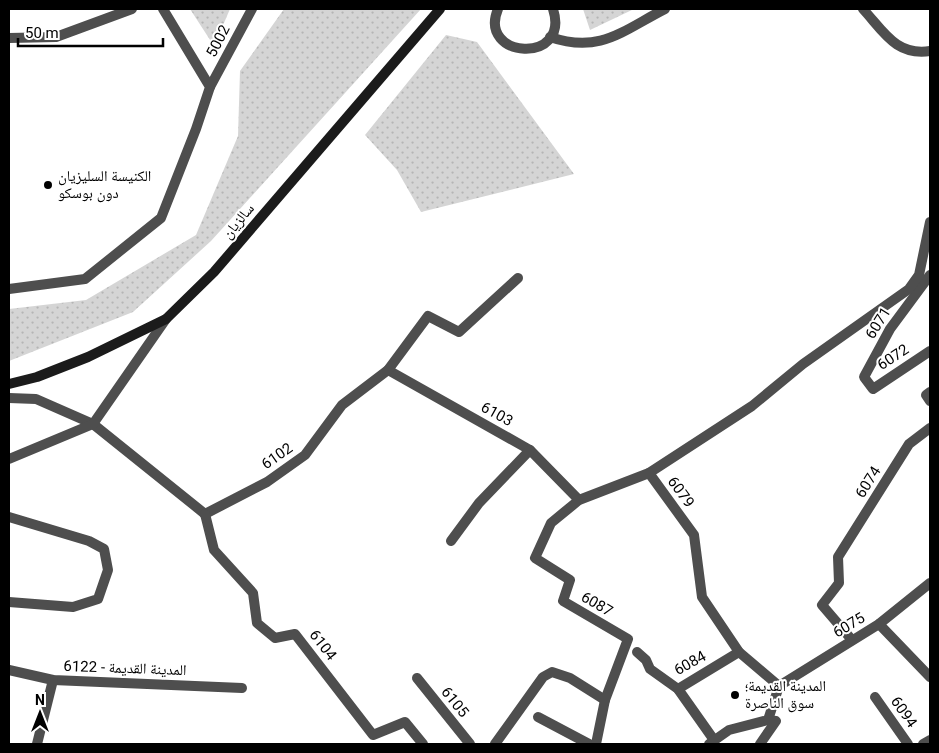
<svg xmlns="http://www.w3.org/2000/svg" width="939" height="753" font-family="Roboto,'Noto Naskh Arabic',sans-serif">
  <defs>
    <pattern id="grass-dots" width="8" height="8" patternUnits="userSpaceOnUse" patternTransform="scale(1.25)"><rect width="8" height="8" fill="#d5d5d5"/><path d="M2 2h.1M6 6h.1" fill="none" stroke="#b5b5b5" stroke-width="1.8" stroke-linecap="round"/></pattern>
  </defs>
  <rect width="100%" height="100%" fill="#fff"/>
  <!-- grass -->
  <g fill="url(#grass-dots)">
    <path d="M 190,9 L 230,9 L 214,46 Z"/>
    <path d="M 284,9 L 421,9 L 211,241 L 133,312 L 9,361 L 9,309 L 86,300 L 196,235 L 238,136 L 240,71 Z"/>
    <path d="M 583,9 L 634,9 L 590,30 Z"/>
    <path d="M 446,35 L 477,42 L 574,174 L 421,212 L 397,170 L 365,135 Z"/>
  </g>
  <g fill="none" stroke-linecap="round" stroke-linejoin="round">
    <!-- street -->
    <g stroke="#4e4e4e" stroke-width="10">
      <path d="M 498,9 C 477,59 571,65 553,9"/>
      <path d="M 863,9 C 884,32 896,56 930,51"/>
      <path d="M 550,37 C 600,54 622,31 665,9"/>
      <path d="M 9,38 L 56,37 L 132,9"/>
      <path d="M 210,87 L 252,9"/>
      <path d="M 930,275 L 890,329 L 864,377 L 873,389 L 930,351"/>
      <path d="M 9,289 L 85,279 L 161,218 L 196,129 L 210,87 L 163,9"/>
      <path d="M 388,370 L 530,450 L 579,500"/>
      <path d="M 930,392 L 926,395 L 930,401"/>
      <path d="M 9,398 L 36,399 L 93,424 L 205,514"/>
      <path d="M 9,459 L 93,424 L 166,319"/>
      <path d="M 205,514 L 267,482 L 305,455 L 342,405 L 388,370 L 428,316 L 459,332 L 518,278"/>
      <path d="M 205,514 L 214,550 L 253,593 L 257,623 L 275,638 L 295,634 L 373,735 L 405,722 L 423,744"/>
      <path d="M 9,517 L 89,541 L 104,549 L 108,570 L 98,599 L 73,607 L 9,602"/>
      <path d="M 451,541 L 479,503 L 530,450"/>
      <path d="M 879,624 L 930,677"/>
      <path d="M 852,640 L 822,605 L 839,583 L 838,557 L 909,444 L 930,428"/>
      <path d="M 637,652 L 646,660 L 650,669 L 678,689 L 714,740"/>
      <path d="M 9,670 L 53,680 L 242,688"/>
      <path d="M 417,678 L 470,744"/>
      <path d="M 779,686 L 739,652 L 702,597 L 694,535 L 649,473 L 752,406 L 803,364 L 909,289 L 919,275 L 930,222"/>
      <path d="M 779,686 L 879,624 L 930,583"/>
      <path d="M 678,689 L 739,652"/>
      <path d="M 875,697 L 908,744"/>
      <path d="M 538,717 L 589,744"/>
      <path d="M 37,744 L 53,680"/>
      <path d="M 495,744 L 543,677 L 552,672 L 570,678 L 605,700"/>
      <path d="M 596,744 L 605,700 L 628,639 L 563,601 L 570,580 L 535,558 L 551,523 L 579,500 L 649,473"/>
      <path d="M 709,744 L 729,730 L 768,720"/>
      <path d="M 760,744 L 776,721 L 768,720 L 779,686"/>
      <path d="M 923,744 L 930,740"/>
    </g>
    <!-- secondary -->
    <path stroke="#1b1b1b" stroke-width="10" d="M 9,384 L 37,377 L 88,357 L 166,319 L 214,272 L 440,9"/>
  </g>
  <!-- markers -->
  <g fill="#000" stroke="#fff" stroke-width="2">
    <circle cx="48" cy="185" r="5"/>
    <circle cx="735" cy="695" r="5"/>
  </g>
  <g text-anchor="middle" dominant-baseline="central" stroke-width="4" stroke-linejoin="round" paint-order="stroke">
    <!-- street labels -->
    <g font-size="15" fill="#000" stroke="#fff">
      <text transform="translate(218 41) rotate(-63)">5002</text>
      <text transform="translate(238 221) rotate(-50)">سالزيان</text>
      <text transform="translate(878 323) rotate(-58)">6071</text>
      <text transform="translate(893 357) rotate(-33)">6072</text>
      <text transform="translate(497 414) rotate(29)">6103</text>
      <text transform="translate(277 456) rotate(-35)">6102</text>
      <text transform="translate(868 482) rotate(-58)">6074</text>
      <text transform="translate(681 492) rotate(54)">6079</text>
      <text transform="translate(597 604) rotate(30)">6087</text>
      <text transform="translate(849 625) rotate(-31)">6075</text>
      <text transform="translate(323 645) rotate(52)">6104</text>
      <text transform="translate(690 663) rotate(-29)">6084</text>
      <text transform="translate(125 668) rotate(2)">المدينة القديمة - 6122</text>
      <text transform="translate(455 702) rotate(51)">6105</text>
      <text transform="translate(904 712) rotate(55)">6094</text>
    </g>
    <!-- poi labels -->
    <g font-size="15" fill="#000" stroke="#fff" text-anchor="start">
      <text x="58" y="176">الكنيسة السليزيان<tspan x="58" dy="17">دون بوسكو</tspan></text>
      <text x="745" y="686">المدينة القديمة؛<tspan x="745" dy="17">سوق الناصرة</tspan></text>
    </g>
  </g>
  <!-- border -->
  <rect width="939" height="753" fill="none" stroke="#000000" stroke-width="20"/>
  <!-- north arrow -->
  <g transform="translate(40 713)" stroke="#ffffff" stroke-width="4" paint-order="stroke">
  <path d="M0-4L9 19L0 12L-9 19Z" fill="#000000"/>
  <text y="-8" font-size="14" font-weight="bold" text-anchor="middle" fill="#000000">N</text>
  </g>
  <!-- scale -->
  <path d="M18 38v8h145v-8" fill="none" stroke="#000000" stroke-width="2.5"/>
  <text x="25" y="38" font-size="15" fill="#000000" stroke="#ffffff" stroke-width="4" paint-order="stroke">50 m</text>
</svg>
